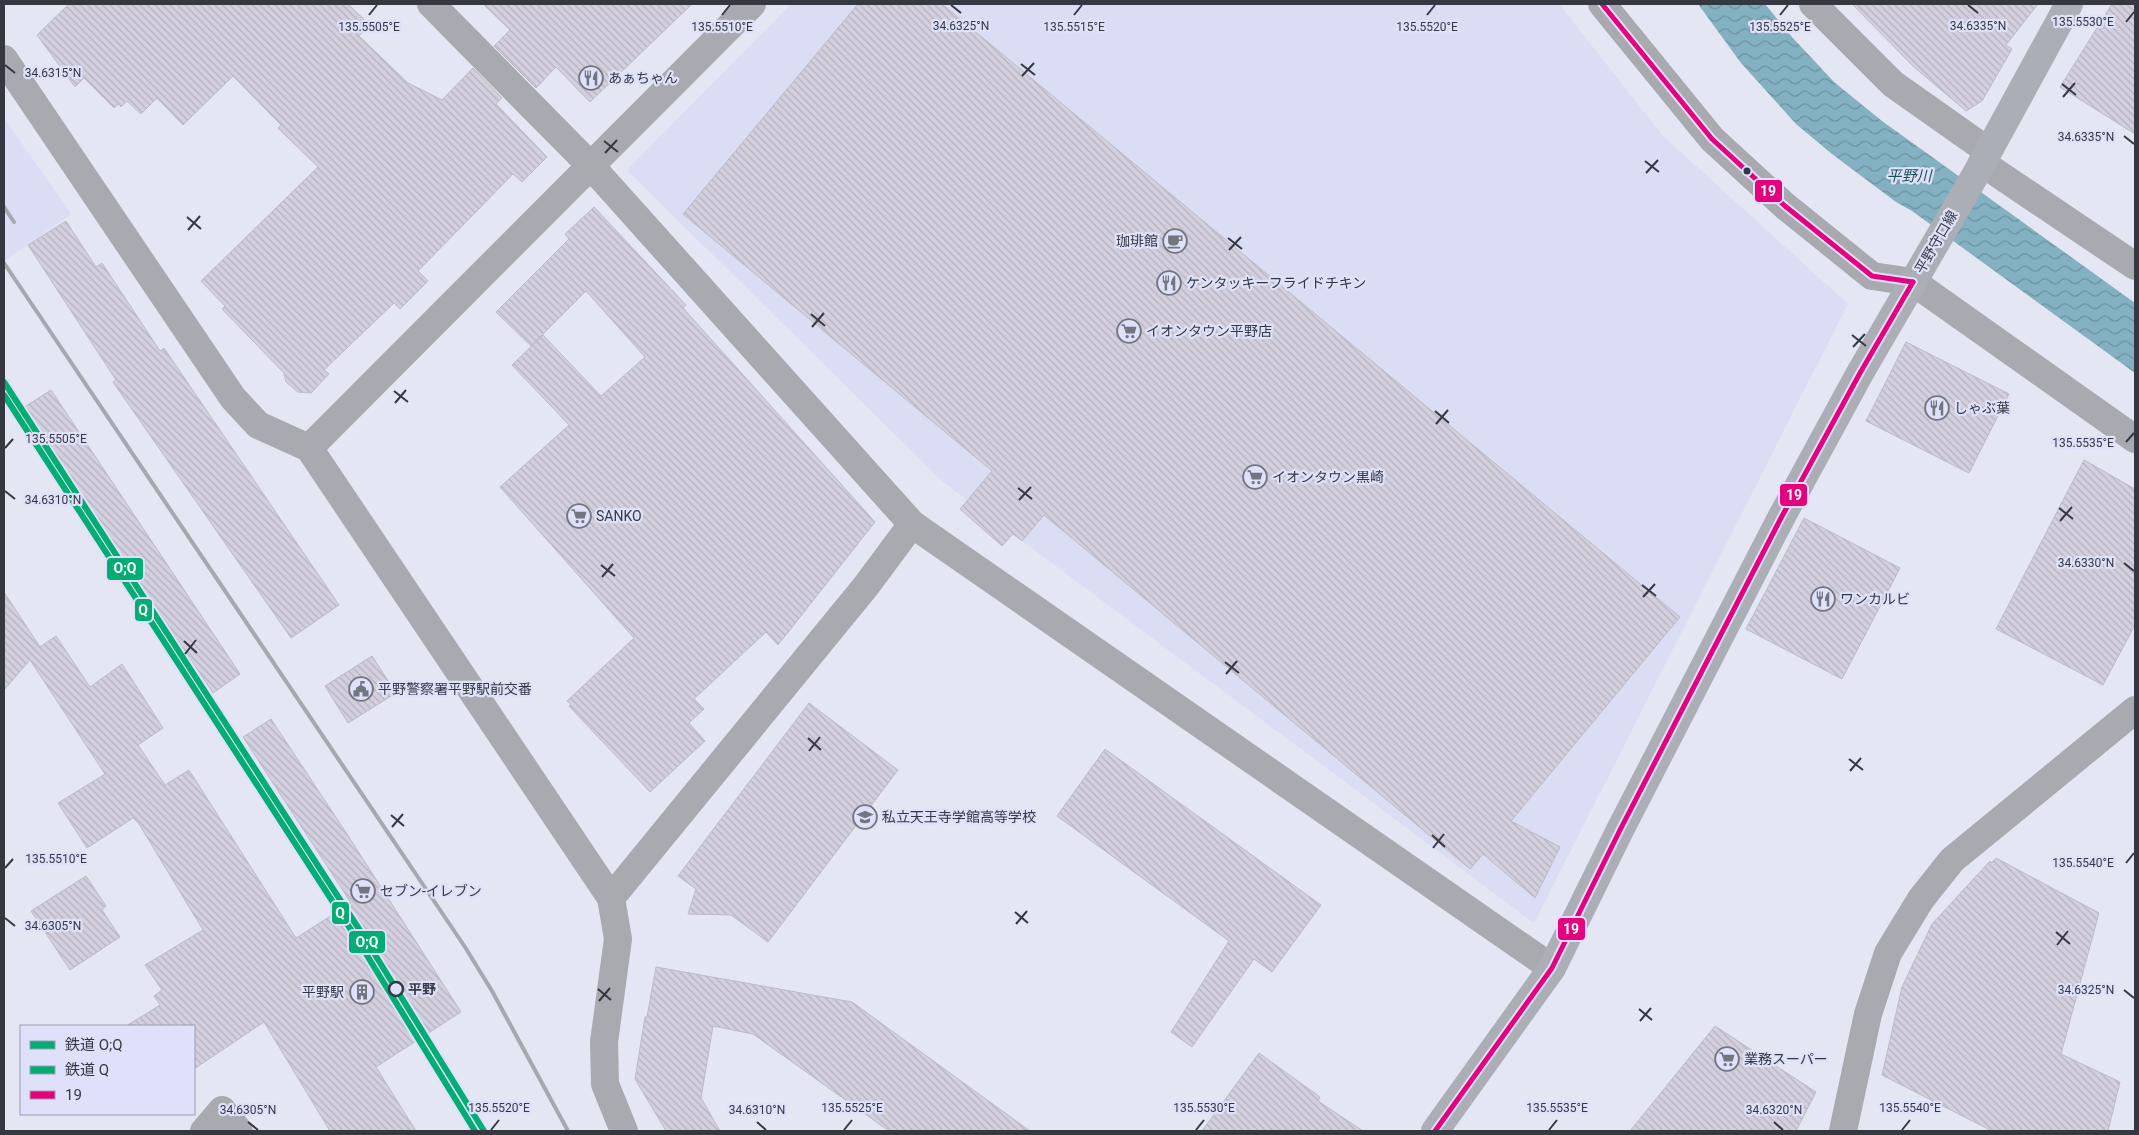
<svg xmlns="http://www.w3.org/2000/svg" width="2139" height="1135" font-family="Roboto,'Noto Sans JP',sans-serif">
  <defs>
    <pattern id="water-waves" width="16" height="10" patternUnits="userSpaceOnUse" patternTransform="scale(1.25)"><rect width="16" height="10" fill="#84b1c1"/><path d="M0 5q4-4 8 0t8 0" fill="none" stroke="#6d919e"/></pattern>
    <pattern id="building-back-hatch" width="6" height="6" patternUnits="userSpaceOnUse" patternTransform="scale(1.25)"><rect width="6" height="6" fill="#d3cfde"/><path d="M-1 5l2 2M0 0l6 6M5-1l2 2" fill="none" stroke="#b6b2c0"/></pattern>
  </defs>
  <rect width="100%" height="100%" fill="#e4e6f3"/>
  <!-- built -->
  <g fill="#daddf4">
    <path d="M 791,4 L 1559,4 L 1663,136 L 1848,304 L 1534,923 L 942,481 L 627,170 Z"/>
    <path d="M 4,118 L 71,214 L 4,261 Z"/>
  </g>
  <!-- water -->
  <path fill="url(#water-waves)" d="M 1698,4 L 1765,4 L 1792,37 L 1834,82 L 1882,121 L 2135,303 L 2135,373 L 1912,211 L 1896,202 L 1832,154 L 1796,124 L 1741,63 Z"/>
  <!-- building -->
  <g fill="url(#building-back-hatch)" stroke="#bcbcc5">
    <path d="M 69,4 L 348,4 L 370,25 L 359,36 L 408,83 L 442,100 L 473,68 L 502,98 L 496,104 L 547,157 L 522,182 L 513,174 L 418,271 L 428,281 L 400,309 L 394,303 L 324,370 L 329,374 L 311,393 L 298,392 L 286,382 L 284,373 L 222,309 L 225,306 L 201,281 L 318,167 L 278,128 L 281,125 L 233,76 L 183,125 L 157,98 L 141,114 L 127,101 L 121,107 L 119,104 L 114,108 L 84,78 L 75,87 L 37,35 Z"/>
    <path d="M 483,4 L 692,4 L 590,102 L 556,67 L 536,88 L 494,46 L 510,30 Z"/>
    <path d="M 858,4 L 942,4 L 1680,617 L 1511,821 L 1560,847 L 1535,898 L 1483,854 L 1470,869 L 1044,515 L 1022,541 L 1013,534 L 1002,546 L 960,509 L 992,471 L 683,214 Z"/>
    <path d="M 1852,4 L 2038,4 L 2006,45 L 2012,49 L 1982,101 L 1966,111 L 1914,67 Z"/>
    <path d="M 2112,4 L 2135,4 L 2135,134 L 2060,87 Z"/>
    <path d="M 594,207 L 686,305 L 683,308 L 875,522 L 778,645 L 766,632 L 694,699 L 704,709 L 689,723 L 705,741 L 650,792 L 569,706 L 571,704 L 567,701 L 634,638 L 500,487 L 569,425 L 512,365 L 543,335 L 601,396 L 645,357 L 586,291 L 531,346 L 496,312 L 569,239 L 565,234 Z"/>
    <path d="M 66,221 L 96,267 L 102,263 L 160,351 L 164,348 L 339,605 L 291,638 L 113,382 L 116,380 L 28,245 Z"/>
    <path d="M 1906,342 L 2009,394 L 1969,473 L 1866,421 Z"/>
    <path d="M 51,390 L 240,674 L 213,693 L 23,408 Z"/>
    <path d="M 2084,460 L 2135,489 L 2135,625 L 2103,685 L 1996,629 Z"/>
    <path d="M 1804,518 L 1900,568 L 1842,679 L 1746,629 Z"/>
    <path d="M 4,592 L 40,647 L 56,636 L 90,687 L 122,664 L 163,728 L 138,745 L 165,785 L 189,770 L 296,938 L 351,903 L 243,737 L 271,719 L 347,834 L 461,1012 L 376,1067 L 416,1131 L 330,1131 L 264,1022 L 194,1069 L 194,1026 L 126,1026 L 160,1005 L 154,996 L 162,990 L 145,965 L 203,930 L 139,824 L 133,818 L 87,848 L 58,803 L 105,774 L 30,660 L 4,690 Z"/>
    <path d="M 372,656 L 396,693 L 348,723 L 325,686 Z"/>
    <path d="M 809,703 L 898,770 L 768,942 L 731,915 L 688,914 L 696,889 L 678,876 Z"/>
    <path d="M 1105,749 L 1321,905 L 1272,972 L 1254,959 L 1192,1047 L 1171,1032 L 1229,941 L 1057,816 Z"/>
    <path d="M 1996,858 L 2099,913 L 2061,1054 L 2120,1082 L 2108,1131 L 1992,1131 L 1882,1075 L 1902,987 L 1932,924 L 1990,861 L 1991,863 Z"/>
    <path d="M 86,876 L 106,906 L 102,910 L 120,937 L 70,970 L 31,911 Z"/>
    <path d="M 656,967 L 852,1002 L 1030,1131 L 889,1131 L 753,1034 L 713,1026 L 701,1098 L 720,1131 L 666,1131 L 635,1079 L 645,1017 L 647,1017 Z"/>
    <path d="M 1715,1026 L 1816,1092 L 1796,1131 L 1630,1131 Z"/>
    <path d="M 1259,1053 L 1320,1097 L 1318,1101 L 1363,1131 L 1202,1131 Z"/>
  </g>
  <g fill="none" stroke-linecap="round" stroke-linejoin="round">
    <!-- minor -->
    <g stroke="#a8aaaf" stroke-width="28">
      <path d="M 431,4 L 590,165 L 912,524 L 1552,968"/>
      <path d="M 1602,4 L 1712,139 L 1785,206 L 1872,276 L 1913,282 L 2135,439"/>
      <path d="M 1813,4 L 1893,84 L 1988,151"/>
      <path d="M 4,59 L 233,398 L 258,425 L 309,448 L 611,898 L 618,939 L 604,1042 L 605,1084 L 624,1131"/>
      <path d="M 1982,163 L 2135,266"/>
      <path d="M 309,448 L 752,4"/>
      <path d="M 611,898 L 866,586 L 912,524"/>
      <path d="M 204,1131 L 222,1110 L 239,1131"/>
      <path d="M 1843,1131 L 1868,1014 L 1888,953 L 1921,899 L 1952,860 L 2135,710"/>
    </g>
    <!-- major -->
    <path stroke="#abaeb5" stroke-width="28" d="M 1435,1131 L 1552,968 L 1620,830 L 1781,518 L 1860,373 L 1976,174 L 2069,4"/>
    <!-- rail -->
    <g stroke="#a6a8af" stroke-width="4">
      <path d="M 4,207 L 14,222"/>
      <path d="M 4,263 L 465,947 L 492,991 L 568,1131"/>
    </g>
    <!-- bus-1 casing -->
    <g stroke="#dee1f9" stroke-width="9">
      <g id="bus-1">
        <path d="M 1602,4 L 1712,139 L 1785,206 L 1872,276 L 1913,282"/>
        <path d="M 1435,1131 L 1552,968 L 1620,830 L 1781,518 L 1860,373 L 1913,282"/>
      </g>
    </g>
    <!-- bus-1 -->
    <use href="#bus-1" stroke="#e5007d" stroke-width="5"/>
    <!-- rail-1 casing -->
    <g stroke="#dee1f9" stroke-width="10">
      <path id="rail-1" d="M 4,382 L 361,932 L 484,1131"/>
    </g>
    <!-- rail-2 casing -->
    <g stroke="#dee1f9" stroke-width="10">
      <path id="rail-2" d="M 4,395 L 355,936 L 475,1131"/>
    </g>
    <!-- rail-1 -->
    <use href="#rail-1" stroke="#02ad73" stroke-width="6"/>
    <!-- rail-2 -->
    <use href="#rail-2" stroke="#02ad73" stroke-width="6"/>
  </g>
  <!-- ticks -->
  <path fill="none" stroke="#363841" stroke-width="2" d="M 951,5 L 961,13M 1968,5 L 1978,13M 369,15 L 377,5M 722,15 L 730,5M 1074,15 L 1082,5M 1427,15 L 1435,5M 1780,15 L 1788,5M 2126,22 L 2134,12M 1021,64 L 1035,75M 5,65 L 15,73M 1022,76 L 1034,63M 2062,84 L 2076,95M 2063,97 L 2075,83M 2124,136 L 2134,144M 604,141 L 618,152M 605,153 L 617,140M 1645,161 L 1659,172M 1646,173 L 1658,160M 187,217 L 201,229M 188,230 L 200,216M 1228,238 L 1242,249M 1229,250 L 1241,237M 811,314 L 825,326M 812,327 L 824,313M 1852,335 L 1866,346M 1853,347 L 1865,334M 394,391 L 408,402M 395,403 L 406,390M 1435,411 L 1449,423M 1436,424 L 1448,410M 2126,442 L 2134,433M 5,448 L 13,439M 1018,488 L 1032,499M 5,491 L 15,499M 1019,500 L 1031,487M 2059,508 L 2073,519M 2060,521 L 2072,507M 2124,563 L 2134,571M 601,565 L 615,576M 602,577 L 613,564M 1642,585 L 1656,596M 1643,597 L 1655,584M 184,641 L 197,653M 185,654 L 196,640M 1225,662 L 1239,673M 1226,674 L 1237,661M 808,738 L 821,750M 809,751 L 820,737M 1849,759 L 1863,770M 1850,771 L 1861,758M 391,815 L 404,826M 392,827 L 403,814M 1432,835 L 1445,847M 1433,848 L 1444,834M 2126,863 L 2134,853M 5,868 L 13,859M 1015,912 L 1028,923M 5,918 L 15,926M 1016,924 L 1027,911M 2056,932 L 2070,944M 2057,945 L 2068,931M 598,989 L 611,1000M 2124,990 L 2134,998M 599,1001 L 610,988M 1639,1009 L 1652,1020M 1640,1021 L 1651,1008M 248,1122 L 258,1130M 757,1122 L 766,1130M 1774,1122 L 1783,1130M 491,1130 L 499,1120M 844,1130 L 852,1120M 1196,1130 L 1204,1120M 1549,1130 L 1557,1120M 1902,1130 L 1910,1120"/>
  <!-- icons -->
  <defs>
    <g id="restaurant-ring" transform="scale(1.25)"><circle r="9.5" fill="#dee1f9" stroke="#73757f" stroke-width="1.5"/><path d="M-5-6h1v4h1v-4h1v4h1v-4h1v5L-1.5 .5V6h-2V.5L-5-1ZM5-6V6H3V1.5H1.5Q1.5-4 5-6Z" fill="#73757f"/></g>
    <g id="cafe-ring" transform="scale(1.25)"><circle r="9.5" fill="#dee1f9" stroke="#73757f" stroke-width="1.5"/><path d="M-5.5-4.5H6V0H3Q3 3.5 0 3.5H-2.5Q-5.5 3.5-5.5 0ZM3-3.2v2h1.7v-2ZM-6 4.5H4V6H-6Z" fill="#73757f"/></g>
    <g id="supermarket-ring" transform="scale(1.25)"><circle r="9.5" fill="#dee1f9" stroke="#73757f" stroke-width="1.5"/><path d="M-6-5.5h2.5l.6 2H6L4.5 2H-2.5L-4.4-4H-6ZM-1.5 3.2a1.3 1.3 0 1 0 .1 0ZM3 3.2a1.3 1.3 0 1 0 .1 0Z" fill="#73757f"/></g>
    <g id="civic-ring" transform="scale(1.25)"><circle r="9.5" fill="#dee1f9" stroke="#73757f" stroke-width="1.5"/><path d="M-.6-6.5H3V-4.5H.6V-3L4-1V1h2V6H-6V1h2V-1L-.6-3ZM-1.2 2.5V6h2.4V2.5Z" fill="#73757f"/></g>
    <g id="school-ring" transform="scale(1.25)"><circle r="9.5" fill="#dee1f9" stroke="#73757f" stroke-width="1.5"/><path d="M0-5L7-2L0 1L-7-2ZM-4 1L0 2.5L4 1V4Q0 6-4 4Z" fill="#73757f"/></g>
    <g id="building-ring" transform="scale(1.25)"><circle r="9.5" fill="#dee1f9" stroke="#73757f" stroke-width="1.5"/><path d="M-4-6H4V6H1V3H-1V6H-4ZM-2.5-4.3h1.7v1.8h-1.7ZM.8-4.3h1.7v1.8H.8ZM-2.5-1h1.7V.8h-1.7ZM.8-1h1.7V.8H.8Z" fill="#73757f"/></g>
  </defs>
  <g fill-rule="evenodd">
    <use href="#restaurant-ring" x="591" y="78"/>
    <use href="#cafe-ring" x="1175" y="241"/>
    <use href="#restaurant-ring" x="1169" y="283"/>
    <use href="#supermarket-ring" x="1129" y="331"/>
    <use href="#restaurant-ring" x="1937" y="408"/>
    <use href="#supermarket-ring" x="1255" y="477"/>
    <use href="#supermarket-ring" x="579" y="516"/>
    <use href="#restaurant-ring" x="1823" y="599"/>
    <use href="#civic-ring" x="361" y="689"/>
    <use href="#school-ring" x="865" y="817"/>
    <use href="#supermarket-ring" x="363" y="891"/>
    <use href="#building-ring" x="362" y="992"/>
    <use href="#supermarket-ring" x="1727" y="1059"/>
  </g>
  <!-- markers -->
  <circle fill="#363841" stroke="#dee1f9" stroke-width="2" cx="1747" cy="171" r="4.5"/>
  <circle fill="#dee1f9" stroke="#363841" stroke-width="2.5" cx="396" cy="989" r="7"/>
  <g text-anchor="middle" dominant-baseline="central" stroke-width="4.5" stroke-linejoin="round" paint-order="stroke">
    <!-- poi labels -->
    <g font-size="14" fill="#363841" stroke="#dee1f9" text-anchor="start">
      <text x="608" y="78">あぁちゃん</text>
      <text x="1158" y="241" text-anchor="end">珈琲館</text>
      <text x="1186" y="283">ケンタッキーフライドチキン</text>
      <text x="1146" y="331">イオンタウン平野店</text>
      <text x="1954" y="408">しゃぶ葉</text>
      <text x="1272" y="477">イオンタウン黒崎</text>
      <text x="596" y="516">SANKO</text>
      <text x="1840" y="599">ワンカルビ</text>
      <text x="378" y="689">平野警察署平野駅前交番</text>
      <text x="882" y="817">私立天王寺学館高等学校</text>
      <text x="380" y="891">セブン-イレブン</text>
      <text x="344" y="992" text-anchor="end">平野駅</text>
      <text x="1744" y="1059">業務スーパー</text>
    </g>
    <!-- street labels -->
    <g font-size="14" fill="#363841" stroke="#dee1f9">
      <text transform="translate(1936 242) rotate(-60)">平野守口線</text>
    </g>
    <!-- stop labels -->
    <g font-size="14" font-weight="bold" fill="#363841" stroke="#dee1f9" text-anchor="start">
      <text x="408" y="989">平野</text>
    </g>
    <!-- water labels -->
    <g font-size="15" font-style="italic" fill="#194f5d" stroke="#dee1f9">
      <text x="1909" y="176">平野川</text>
    </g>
  </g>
  <g font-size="12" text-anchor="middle" fill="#363841" stroke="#dee1f9" stroke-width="4.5" stroke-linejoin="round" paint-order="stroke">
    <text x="2083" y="26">135.5530°E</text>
    <text x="961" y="30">34.6325°N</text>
    <text x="1978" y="30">34.6335°N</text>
    <text x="369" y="31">135.5505°E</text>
    <text x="722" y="31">135.5510°E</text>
    <text x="1074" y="31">135.5515°E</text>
    <text x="1427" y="31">135.5520°E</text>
    <text x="1780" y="31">135.5525°E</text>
    <text x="53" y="77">34.6315°N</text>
    <text x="2086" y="141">34.6335°N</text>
    <text x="56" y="443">135.5505°E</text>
    <text x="2083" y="447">135.5535°E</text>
    <text x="53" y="504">34.6310°N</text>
    <text x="2086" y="567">34.6330°N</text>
    <text x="56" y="863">135.5510°E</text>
    <text x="2083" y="867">135.5540°E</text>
    <text x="53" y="930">34.6305°N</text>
    <text x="2086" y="994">34.6325°N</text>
    <text x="499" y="1112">135.5520°E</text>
    <text x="852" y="1112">135.5525°E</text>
    <text x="1204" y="1112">135.5530°E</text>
    <text x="1557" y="1112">135.5535°E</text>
    <text x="1910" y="1112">135.5540°E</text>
    <text x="248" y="1114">34.6305°N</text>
    <text x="757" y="1114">34.6310°N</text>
    <text x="1774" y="1114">34.6320°N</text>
  </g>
  <g stroke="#dee1f9" stroke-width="2">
    <rect x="1754" y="179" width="29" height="24" rx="5" fill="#e5007d"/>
    <rect x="1779" y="483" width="29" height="24" rx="5" fill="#e5007d"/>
    <rect x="106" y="557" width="38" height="24" rx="5" fill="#02ad73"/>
    <rect x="134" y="598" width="19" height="24" rx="5" fill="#02ad73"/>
    <rect x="331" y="901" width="19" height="24" rx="5" fill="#02ad73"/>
    <rect x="1557" y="917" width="29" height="24" rx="5" fill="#e5007d"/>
    <rect x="348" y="930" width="38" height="24" rx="5" fill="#02ad73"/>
  </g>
  <g font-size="14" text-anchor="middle" font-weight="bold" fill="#fff">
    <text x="1768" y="196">19</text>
    <text x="1794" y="500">19</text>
    <text x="125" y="573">O;Q</text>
    <text x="143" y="615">Q</text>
    <text x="340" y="918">Q</text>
    <text x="1571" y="934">19</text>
    <text x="367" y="947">O;Q</text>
  </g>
  <!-- border -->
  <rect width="2139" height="1135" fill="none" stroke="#363841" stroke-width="10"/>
  <!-- legend -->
  <rect x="20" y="1025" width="175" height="90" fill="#dee1f9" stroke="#9b9daf"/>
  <rect x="30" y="1041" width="25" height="8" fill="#02ad73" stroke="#9b9daf"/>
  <text x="65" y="1050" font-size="15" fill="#363841">鉄道 O;Q</text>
  <rect x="30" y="1066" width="25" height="8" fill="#02ad73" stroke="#9b9daf"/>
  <text x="65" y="1075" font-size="15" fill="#363841">鉄道 Q</text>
  <rect x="30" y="1091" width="25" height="8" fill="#e5007d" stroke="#9b9daf"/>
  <text x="65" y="1100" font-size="15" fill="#363841">19</text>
</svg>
